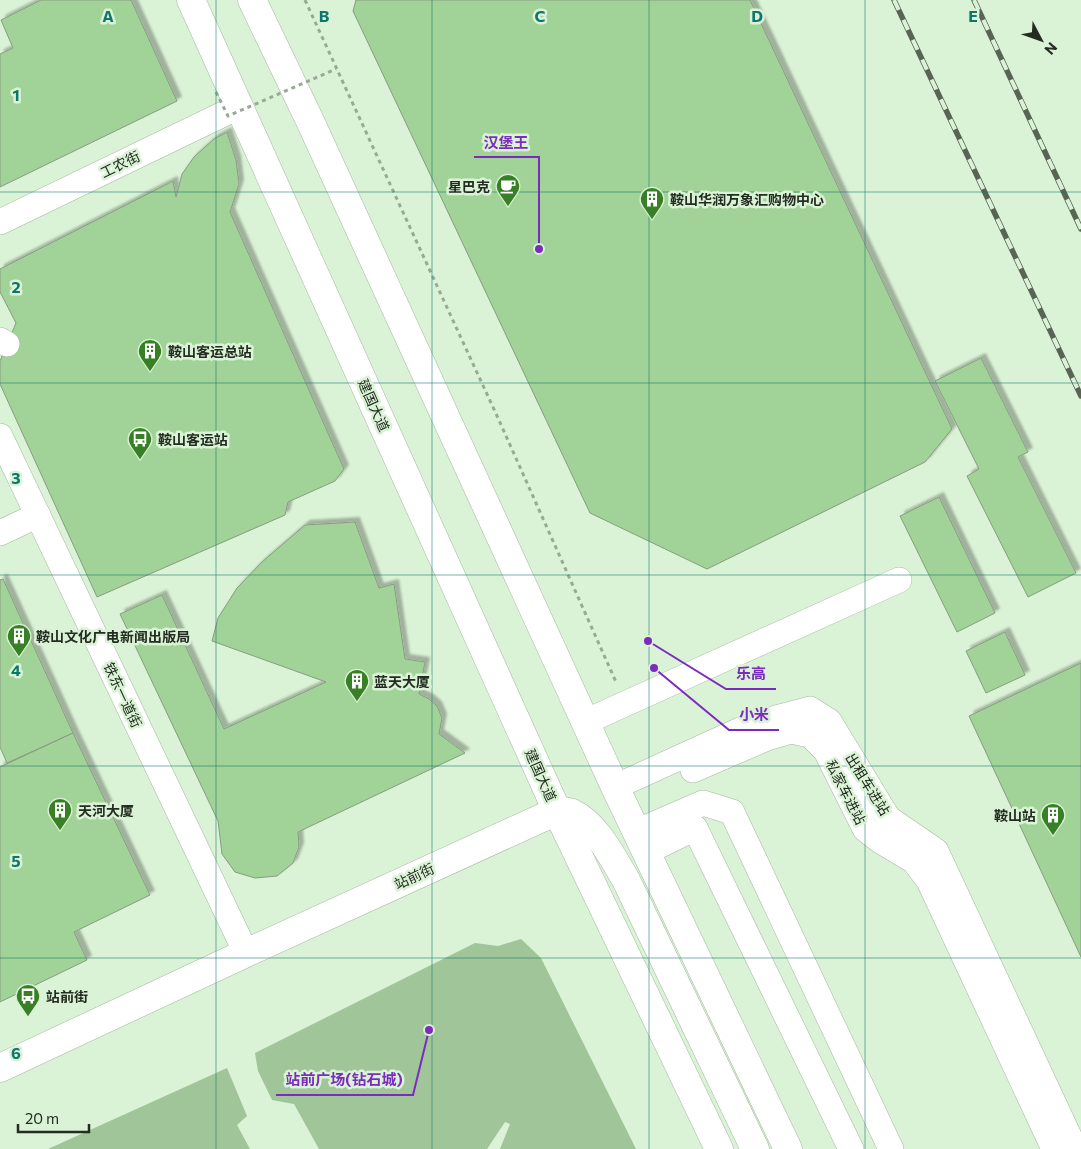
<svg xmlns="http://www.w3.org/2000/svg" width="1081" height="1149" font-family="Commissioner,'Noto Sans SC',sans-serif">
  <defs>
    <filter id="shadow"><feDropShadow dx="4.5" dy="-4.5" stdDeviation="1" flood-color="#0004"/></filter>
  </defs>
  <rect width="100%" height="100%" fill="#daf2d5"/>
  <!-- green -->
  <g fill="#a0c598">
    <path d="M 521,939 L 541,958 L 636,1149 L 500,1149 L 510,1124 L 505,1122 L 487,1149 L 319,1149 L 294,1104 L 272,1100 L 258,1071 L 255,1053 L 475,943 L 498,946 Z"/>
    <path d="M 227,1068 L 247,1116 L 237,1125 L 250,1149 L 48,1149 Z"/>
  </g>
  <!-- building -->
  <g fill="#a1d297" stroke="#879c82" filter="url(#shadow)">
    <path d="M 41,0 L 131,0 L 177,101 L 0,187 L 0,54 L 13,48 L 1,20 Z"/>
    <path d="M 356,0 L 750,0 L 952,429 L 925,462 L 707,569 L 590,513 L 353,11 Z"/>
    <path d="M 227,132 L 236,160 L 239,184 L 230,212 L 344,469 L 335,481 L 288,502 L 285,515 L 97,597 L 0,384 L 0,361 L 16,323 L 0,292 L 0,269 L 173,181 L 176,197 L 182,174 L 194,157 L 214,139 Z"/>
    <path d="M 981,358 L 1028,452 L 1018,457 L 1076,573 L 1028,597 L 967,476 L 979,469 L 935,381 Z"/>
    <path d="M 939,497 L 995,613 L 957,632 L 900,516 Z"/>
    <path d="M 355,522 L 379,588 L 394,584 L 405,659 L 425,662 L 419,694 L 429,699 L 437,706 L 442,718 L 439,734 L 465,753 L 298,832 L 299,847 L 293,863 L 277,876 L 255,878 L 235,872 L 222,854 L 218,821 L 120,614 L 162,595 L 224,729 L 326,682 L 212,641 L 218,618 L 237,588 L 262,562 L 305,525 Z"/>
    <path d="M 3,579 L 73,733 L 7,763 L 0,747 L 0,580 Z"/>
    <path d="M 1005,632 L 1025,675 L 986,693 L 966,651 Z"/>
    <path d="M 1081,663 L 1081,957 L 969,716 Z"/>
    <path d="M 73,733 L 150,895 L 74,932 L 87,960 L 0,1002 L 0,767 Z"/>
  </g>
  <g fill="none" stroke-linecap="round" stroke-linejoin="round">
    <!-- minor casing -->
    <g stroke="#a4ba9f" stroke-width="26">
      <g id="minor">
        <path d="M 0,222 L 240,106"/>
        <path d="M 0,340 L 7,344"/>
        <path d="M 0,436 L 246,953"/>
        <path d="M 0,533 L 38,515"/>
        <path d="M 585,722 L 899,580"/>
        <path d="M 693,770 L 767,738 L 791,731 L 810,735 L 826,751 L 865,829 L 879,840 L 914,861 L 929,881 L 1054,1149"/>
        <path d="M 615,787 L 753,724 L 810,709 L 829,721 L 888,818 L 936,851 L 1075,1149"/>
        <path d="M 636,832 L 703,803 L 732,812 L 891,1149"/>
        <path d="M 646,852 L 695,828 L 851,1149"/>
      </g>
    </g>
    <!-- major casing -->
    <g stroke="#a4ba9f" stroke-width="29">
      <path id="major" d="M 0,1068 L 246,953 L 557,811 C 562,812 568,811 572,813 C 596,824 613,858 626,880 L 755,1149"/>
    </g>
    <!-- highway casing -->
    <g stroke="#a4ba9f" stroke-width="29">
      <g id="highway">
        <path d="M 191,0 L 557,811 L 719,1149"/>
        <path d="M 252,0 L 311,123 L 615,787 L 788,1149"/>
      </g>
    </g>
    <!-- path -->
    <path stroke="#97aa94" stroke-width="3" stroke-dasharray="4 4" stroke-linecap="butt" d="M 305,0 L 498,418 L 616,682"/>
    <!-- minor -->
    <use href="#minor" stroke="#fff" stroke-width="25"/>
    <!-- major -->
    <use href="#major" stroke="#fff" stroke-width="28"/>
    <!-- highway -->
    <use href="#highway" stroke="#fff" stroke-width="28"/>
    <!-- rail casing -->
    <g stroke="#586555" stroke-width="5.5">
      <g id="rail">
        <path d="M 894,0 L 1081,396"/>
        <path d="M 974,0 L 1081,229"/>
      </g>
    </g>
    <!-- rail -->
    <use href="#rail" stroke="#daf2d5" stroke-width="4" stroke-dasharray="11" stroke-linecap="butt"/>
    <!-- path-bridge -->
    <path stroke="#97aa94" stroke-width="3" stroke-dasharray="4 4" stroke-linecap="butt" d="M 216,92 L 228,116 L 336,69"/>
  </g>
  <!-- grid -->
  <path fill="none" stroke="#0f766e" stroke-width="1" stroke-opacity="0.55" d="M 216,0 L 216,1149M 432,0 L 432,1149M 649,0 L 649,1149M 865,0 L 865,1149M 0,192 L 1081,192M 0,383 L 1081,383M 0,575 L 1081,575M 0,766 L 1081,766M 0,958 L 1081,958"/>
  <!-- icons -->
  <defs>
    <g id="cafe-pin" transform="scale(1.25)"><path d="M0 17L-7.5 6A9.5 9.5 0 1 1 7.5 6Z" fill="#388026" stroke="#daf2d5"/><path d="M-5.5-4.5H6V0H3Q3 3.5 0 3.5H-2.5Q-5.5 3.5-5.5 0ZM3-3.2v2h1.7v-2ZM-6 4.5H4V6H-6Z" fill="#fff"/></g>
    <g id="building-pin" transform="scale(1.25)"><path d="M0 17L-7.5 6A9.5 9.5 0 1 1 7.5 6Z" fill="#388026" stroke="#daf2d5"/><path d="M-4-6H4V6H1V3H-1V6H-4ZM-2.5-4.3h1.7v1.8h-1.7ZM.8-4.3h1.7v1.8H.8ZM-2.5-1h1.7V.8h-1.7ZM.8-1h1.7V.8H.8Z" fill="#fff"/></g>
    <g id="bus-pin" transform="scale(1.25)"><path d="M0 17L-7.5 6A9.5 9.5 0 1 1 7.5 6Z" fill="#388026" stroke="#daf2d5"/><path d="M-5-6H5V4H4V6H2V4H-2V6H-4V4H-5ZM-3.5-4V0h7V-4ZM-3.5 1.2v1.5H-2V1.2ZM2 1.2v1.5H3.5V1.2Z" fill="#fff"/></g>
  </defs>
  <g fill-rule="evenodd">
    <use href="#cafe-pin" x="508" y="186"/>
    <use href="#building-pin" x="652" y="199"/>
    <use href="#building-pin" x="150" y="351"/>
    <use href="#bus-pin" x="140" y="439"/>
    <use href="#building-pin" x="19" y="636"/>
    <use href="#building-pin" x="357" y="681"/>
    <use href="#building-pin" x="60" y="810"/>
    <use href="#building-pin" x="1053" y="815"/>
    <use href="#bus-pin" x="28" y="996"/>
  </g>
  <g text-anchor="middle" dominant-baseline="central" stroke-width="5" stroke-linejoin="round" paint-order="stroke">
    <!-- street labels -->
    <g font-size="14" fill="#232c21" stroke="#daf2d5">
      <text transform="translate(120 164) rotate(-26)">工农街</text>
      <text transform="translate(374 405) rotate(66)">建国大道</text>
      <text transform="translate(123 695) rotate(65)">铁东一道街</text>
      <text transform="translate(541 775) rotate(66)">建国大道</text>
      <text transform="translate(868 784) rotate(58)">出租车进站</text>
      <text transform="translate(846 792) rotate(63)">私家车进站</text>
      <text transform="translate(414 876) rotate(-25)">站前街</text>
    </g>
    <!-- poi labels -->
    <g font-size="14" font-weight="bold" fill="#232c21" stroke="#daf2d5" text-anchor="start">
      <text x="490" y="186" text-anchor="end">星巴克</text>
      <text x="670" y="199">鞍山华润万象汇购物中心</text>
      <text x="168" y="351">鞍山客运总站</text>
      <text x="158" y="439">鞍山客运站</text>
      <text x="36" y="636">鞍山文化广电新闻出版局</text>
      <text x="374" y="681">蓝天大厦</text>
      <text x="78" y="810">天河大厦</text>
      <text x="1036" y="815" text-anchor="end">鞍山站</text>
      <text x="46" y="996">站前街</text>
    </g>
  </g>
  <g font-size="16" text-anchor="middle" font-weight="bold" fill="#0f766e" stroke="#daf2d5" stroke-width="5" stroke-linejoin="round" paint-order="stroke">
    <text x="108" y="22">A</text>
    <text x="324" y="22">B</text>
    <text x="540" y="22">C</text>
    <text x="757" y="22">D</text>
    <text x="973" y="22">E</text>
    <text x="16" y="101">1</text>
    <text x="16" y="293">2</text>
    <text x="16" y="484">3</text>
    <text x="16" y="676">4</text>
    <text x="16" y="867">5</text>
    <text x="16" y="1059">6</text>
  </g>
  <!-- callouts -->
  <path fill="none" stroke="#7b2cbf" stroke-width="2" d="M539 249L539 157H474M648 641L726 689H776M654 668L729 730H779M429 1030L413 1095H276"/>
  <g fill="#7b2cbf" stroke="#daf2d5" stroke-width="2">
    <circle cx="539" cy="249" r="5"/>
    <circle cx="648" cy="641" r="5"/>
    <circle cx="654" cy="668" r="5"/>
    <circle cx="429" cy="1030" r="5"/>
  </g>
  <g font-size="15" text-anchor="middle" font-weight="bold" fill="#7b2cbf" stroke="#daf2d5" stroke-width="5" stroke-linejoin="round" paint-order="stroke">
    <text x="506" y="148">汉堡王</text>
    <text x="751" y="679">乐高</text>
    <text x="754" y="720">小米</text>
    <text x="344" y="1085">站前广场(钻石城)</text>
  </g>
  <!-- north arrow -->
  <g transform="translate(1041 40) rotate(131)" stroke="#daf2d5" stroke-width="4" paint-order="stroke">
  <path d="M0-4L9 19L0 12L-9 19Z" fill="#232c21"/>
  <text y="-8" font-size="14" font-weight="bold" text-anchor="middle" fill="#232c21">N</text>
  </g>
  <!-- scale -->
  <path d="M18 1124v8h71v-8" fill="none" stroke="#232c21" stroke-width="2.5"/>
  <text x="25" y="1124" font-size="15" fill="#232c21" stroke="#daf2d5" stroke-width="4" paint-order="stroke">20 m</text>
</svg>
